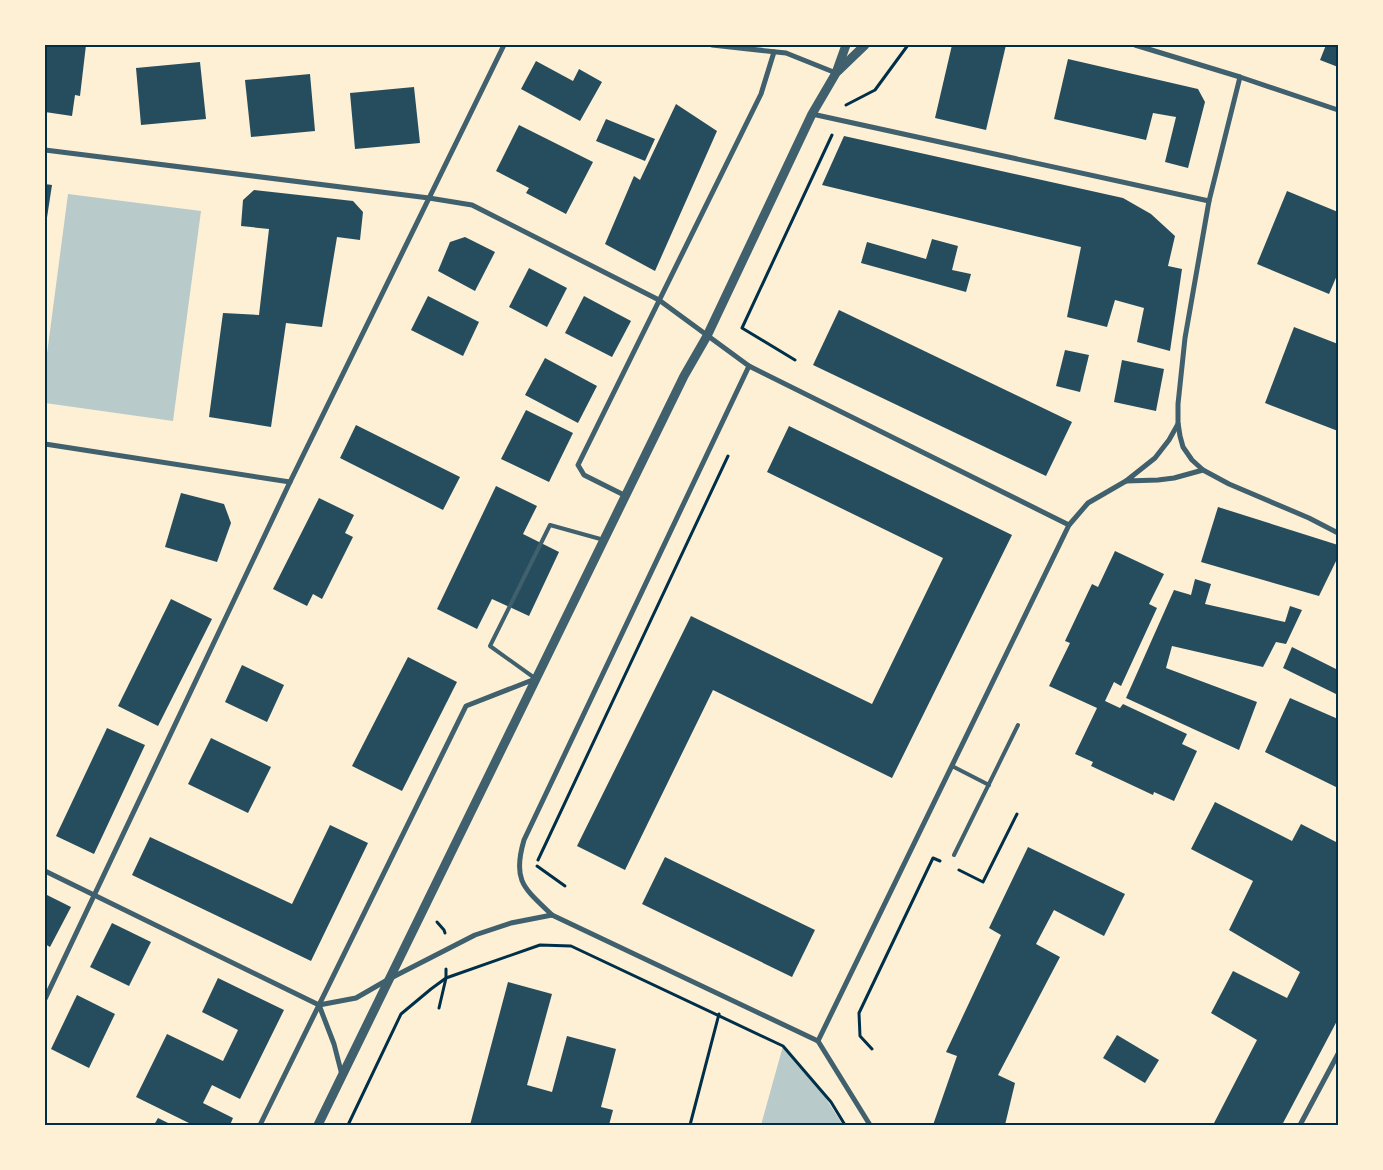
<svg xmlns="http://www.w3.org/2000/svg" width="1383" height="1170" font-family="'Nunito Sans',sans-serif">
  <rect width="100%" height="100%" fill="#fdf0d5"/>
  <!-- green -->
  <g fill="#b9caca">
    <path d="M 68,194 L 201,211 L 173,421 L 45,403 L 45,369 Z"/>
    <path d="M 783,1046 L 823,1094 L 843,1125 L 761,1125 Z"/>
  </g>
  <!-- building -->
  <g fill="#264d5e">
    <path d="M 45,45 L 86,45 L 80,96 L 75,95 L 72,116 L 45,112 Z"/>
    <path d="M 952,45 L 1006,45 L 986,130 L 935,118 Z"/>
    <path d="M 1326,45 L 1338,45 L 1338,67 L 1320,60 Z"/>
    <path d="M 1068,59 L 1198,89 L 1205,102 L 1188,168 L 1165,162 L 1176,117 L 1153,113 L 1146,140 L 1054,119 Z"/>
    <path d="M 536,61 L 573,81 L 579,69 L 602,82 L 580,121 L 521,89 Z"/>
    <path d="M 200,62 L 206,119 L 141,125 L 136,68 Z"/>
    <path d="M 310,74 L 315,131 L 251,137 L 245,80 Z"/>
    <path d="M 414,87 L 420,143 L 355,149 L 350,93 Z"/>
    <path d="M 676,104 L 717,131 L 655,271 L 605,244 L 634,176 L 640,180 Z"/>
    <path d="M 606,119 L 655,139 L 645,161 L 596,141 Z"/>
    <path d="M 519,125 L 593,162 L 566,214 L 526,193 L 529,188 L 496,171 Z"/>
    <path d="M 844,136 L 1123,198 L 1151,214 L 1175,236 L 1168,266 L 1182,269 L 1170,351 L 1137,342 L 1144,308 L 1115,300 L 1107,327 L 1067,317 L 1081,247 L 822,185 Z"/>
    <path d="M 45,184 L 52,185 L 46,224 L 45,224 Z"/>
    <path d="M 254,190 L 353,201 L 363,212 L 360,240 L 337,237 L 322,327 L 286,323 L 271,427 L 209,417 L 223,313 L 259,315 L 269,229 L 241,226 L 243,200 Z"/>
    <path d="M 1287,191 L 1338,212 L 1338,273 L 1329,294 L 1257,264 Z"/>
    <path d="M 465,237 L 495,252 L 475,291 L 438,271 L 450,242 Z"/>
    <path d="M 932,239 L 958,246 L 952,270 L 971,274 L 966,292 L 861,263 L 867,242 L 926,259 Z"/>
    <path d="M 529,268 L 567,288 L 547,327 L 509,307 Z"/>
    <path d="M 428,296 L 479,322 L 463,356 L 411,330 Z"/>
    <path d="M 584,296 L 631,321 L 612,357 L 565,333 Z"/>
    <path d="M 839,310 L 1072,422 L 1046,476 L 813,365 Z"/>
    <path d="M 1294,327 L 1338,344 L 1338,431 L 1265,403 Z"/>
    <path d="M 1065,350 L 1089,355 L 1080,392 L 1056,386 Z"/>
    <path d="M 545,358 L 597,386 L 578,423 L 525,395 Z"/>
    <path d="M 1122,360 L 1164,369 L 1156,411 L 1114,402 Z"/>
    <path d="M 526,410 L 573,433 L 549,482 L 501,459 Z"/>
    <path d="M 356,425 L 460,477 L 443,510 L 340,458 Z"/>
    <path d="M 789,426 L 1012,535 L 892,778 L 713,690 L 625,870 L 577,846 L 691,616 L 872,704 L 943,558 L 767,472 Z"/>
    <path d="M 496,486 L 537,506 L 523,534 L 559,552 L 529,616 L 492,599 L 477,629 L 437,609 Z"/>
    <path d="M 181,493 L 224,504 L 231,523 L 217,562 L 165,547 Z"/>
    <path d="M 319,498 L 354,515 L 345,533 L 353,537 L 322,599 L 313,594 L 307,606 L 273,589 Z"/>
    <path d="M 1218,507 L 1338,545 L 1338,557 L 1319,596 L 1201,562 Z"/>
    <path d="M 1115,551 L 1164,574 L 1149,604 L 1157,608 L 1121,686 L 1114,682 L 1105,701 L 1120,708 L 1123,704 L 1187,734 L 1182,744 L 1197,751 L 1174,801 L 1154,792 L 1153,795 L 1091,766 L 1093,762 L 1075,754 L 1097,708 L 1049,686 L 1070,643 L 1065,641 L 1092,584 L 1098,587 Z"/>
    <path d="M 1195,579 L 1211,584 L 1205,604 L 1285,622 L 1290,606 L 1302,610 L 1286,644 L 1276,642 L 1263,667 L 1172,646 L 1166,668 L 1257,702 L 1239,750 L 1126,698 L 1174,590 L 1191,595 Z"/>
    <path d="M 171,599 L 212,619 L 158,726 L 118,706 Z"/>
    <path d="M 1292,647 L 1338,670 L 1338,695 L 1283,668 Z"/>
    <path d="M 408,657 L 457,682 L 402,791 L 352,766 Z"/>
    <path d="M 242,665 L 284,685 L 267,722 L 225,702 Z"/>
    <path d="M 1290,698 L 1338,719 L 1338,788 L 1265,752 Z"/>
    <path d="M 107,728 L 145,745 L 94,854 L 56,836 Z"/>
    <path d="M 211,738 L 271,767 L 248,813 L 188,784 Z"/>
    <path d="M 1215,802 L 1292,841 L 1301,824 L 1338,843 L 1338,1019 L 1282,1125 L 1213,1125 L 1257,1040 L 1211,1013 L 1233,971 L 1287,998 L 1300,972 L 1229,930 L 1253,881 L 1191,849 Z"/>
    <path d="M 330,825 L 368,843 L 311,961 L 132,875 L 150,837 L 292,904 Z"/>
    <path d="M 1028,847 L 1125,894 L 1104,936 L 1054,910 L 1036,944 L 1060,957 L 998,1075 L 1015,1083 L 1005,1125 L 933,1125 L 957,1056 L 946,1052 L 1001,935 L 989,928 Z"/>
    <path d="M 665,857 L 815,930 L 792,977 L 642,904 Z"/>
    <path d="M 45,894 L 71,907 L 50,947 L 45,944 Z"/>
    <path d="M 112,923 L 151,942 L 129,986 L 90,967 Z"/>
    <path d="M 218,978 L 284,1010 L 240,1099 L 212,1085 L 203,1103 L 233,1118 L 230,1125 L 193,1125 L 136,1097 L 167,1034 L 223,1061 L 238,1030 L 202,1012 Z"/>
    <path d="M 508,982 L 552,994 L 527,1085 L 552,1092 L 567,1036 L 616,1049 L 601,1107 L 613,1110 L 609,1125 L 470,1125 Z"/>
    <path d="M 77,995 L 115,1014 L 89,1068 L 51,1049 Z"/>
    <path d="M 1117,1035 L 1159,1060 L 1145,1083 L 1103,1058 Z"/>
    <path d="M 158,1118 L 172,1125 L 154,1125 Z"/>
  </g>
  <g fill="none" stroke-linecap="round" stroke-linejoin="round">
    <!-- path -->
    <g stroke="#003049" stroke-width="3">
      <path d="M 846,105 L 875,90 L 908,45"/>
      <path d="M 795,360 L 742,328 L 832,135"/>
      <path d="M 538,860 L 728,456"/>
      <path d="M 537,866 L 565,886"/>
      <path d="M 959,870 L 983,882 L 1017,814"/>
      <path d="M 437,922 L 444,930 L 445,933"/>
      <path d="M 439,1008 L 446,978 L 446,969"/>
      <path d="M 872,1049 L 860,1036 L 859,1013 L 933,858 L 940,861"/>
      <path d="M 348,1125 L 401,1014 L 431,989 L 446,978 L 540,945 L 571,946 L 783,1046 L 831,1102 L 845,1125"/>
      <path d="M 690,1125 L 719,1014"/>
    </g>
    <!-- service -->
    <g stroke="#3f606c" stroke-width="4">
      <path d="M 536,679 L 490,646 L 550,525 L 604,540"/>
      <path d="M 952,766 L 989,785"/>
      <path d="M 954,855 L 1018,725"/>
    </g>
    <!-- minor -->
    <g stroke="#3f606c" stroke-width="5">
      <path d="M 712,45 L 786,53 L 836,73"/>
      <path d="M 1135,45 L 1240,77 L 1338,110"/>
      <path d="M 1240,77 L 1209,201 L 1185,338 L 1178,404 L 1178,423 L 1180,436 L 1183,447 L 1192,460 L 1203,470 L 1229,484 L 1309,518 L 1338,533"/>
      <path d="M 812,114 L 1209,201"/>
      <path d="M 45,150 L 429,198 L 472,205 L 659,300 L 749,366 L 1069,525"/>
      <path d="M 1178,424 L 1169,440 L 1155,458 L 1126,481 L 1158,480 L 1174,478 L 1203,470"/>
      <path d="M 45,444 L 290,482"/>
      <path d="M 626,496 L 584,475 L 578,465 L 761,94 L 774,52"/>
      <path d="M 45,871 L 319,1005 L 356,998 L 389,979 L 475,935 L 511,923 L 552,915 L 818,1041 L 870,1125"/>
      <path d="M 552,915 C 524,888 512,881 524,840 L 749,366"/>
      <path d="M 45,999 L 290,482 L 504,45"/>
      <path d="M 319,1005 L 334,1044 L 342,1075"/>
      <path d="M 818,1041 L 1069,525 L 1088,503 L 1126,481"/>
      <path d="M 260,1125 L 466,706 L 535,679"/>
      <path d="M 1300,1125 L 1338,1054"/>
    </g>
    <!-- tertiary -->
    <g stroke="#3f606c" stroke-width="9">
      <path d="M 838,71 L 865,45"/>
      <path d="M 318,1125 L 684,376 L 707,336 L 812,114 L 836,73 L 846,45"/>
    </g>
  </g>
  <!-- border -->
  <rect width="1383" height="1170" fill="none" stroke="#fdf0d5" stroke-width="92"/>
  <rect x="46" y="46" width="1291" height="1078" fill="none" stroke="#003049" stroke-width="2"/>
</svg>
